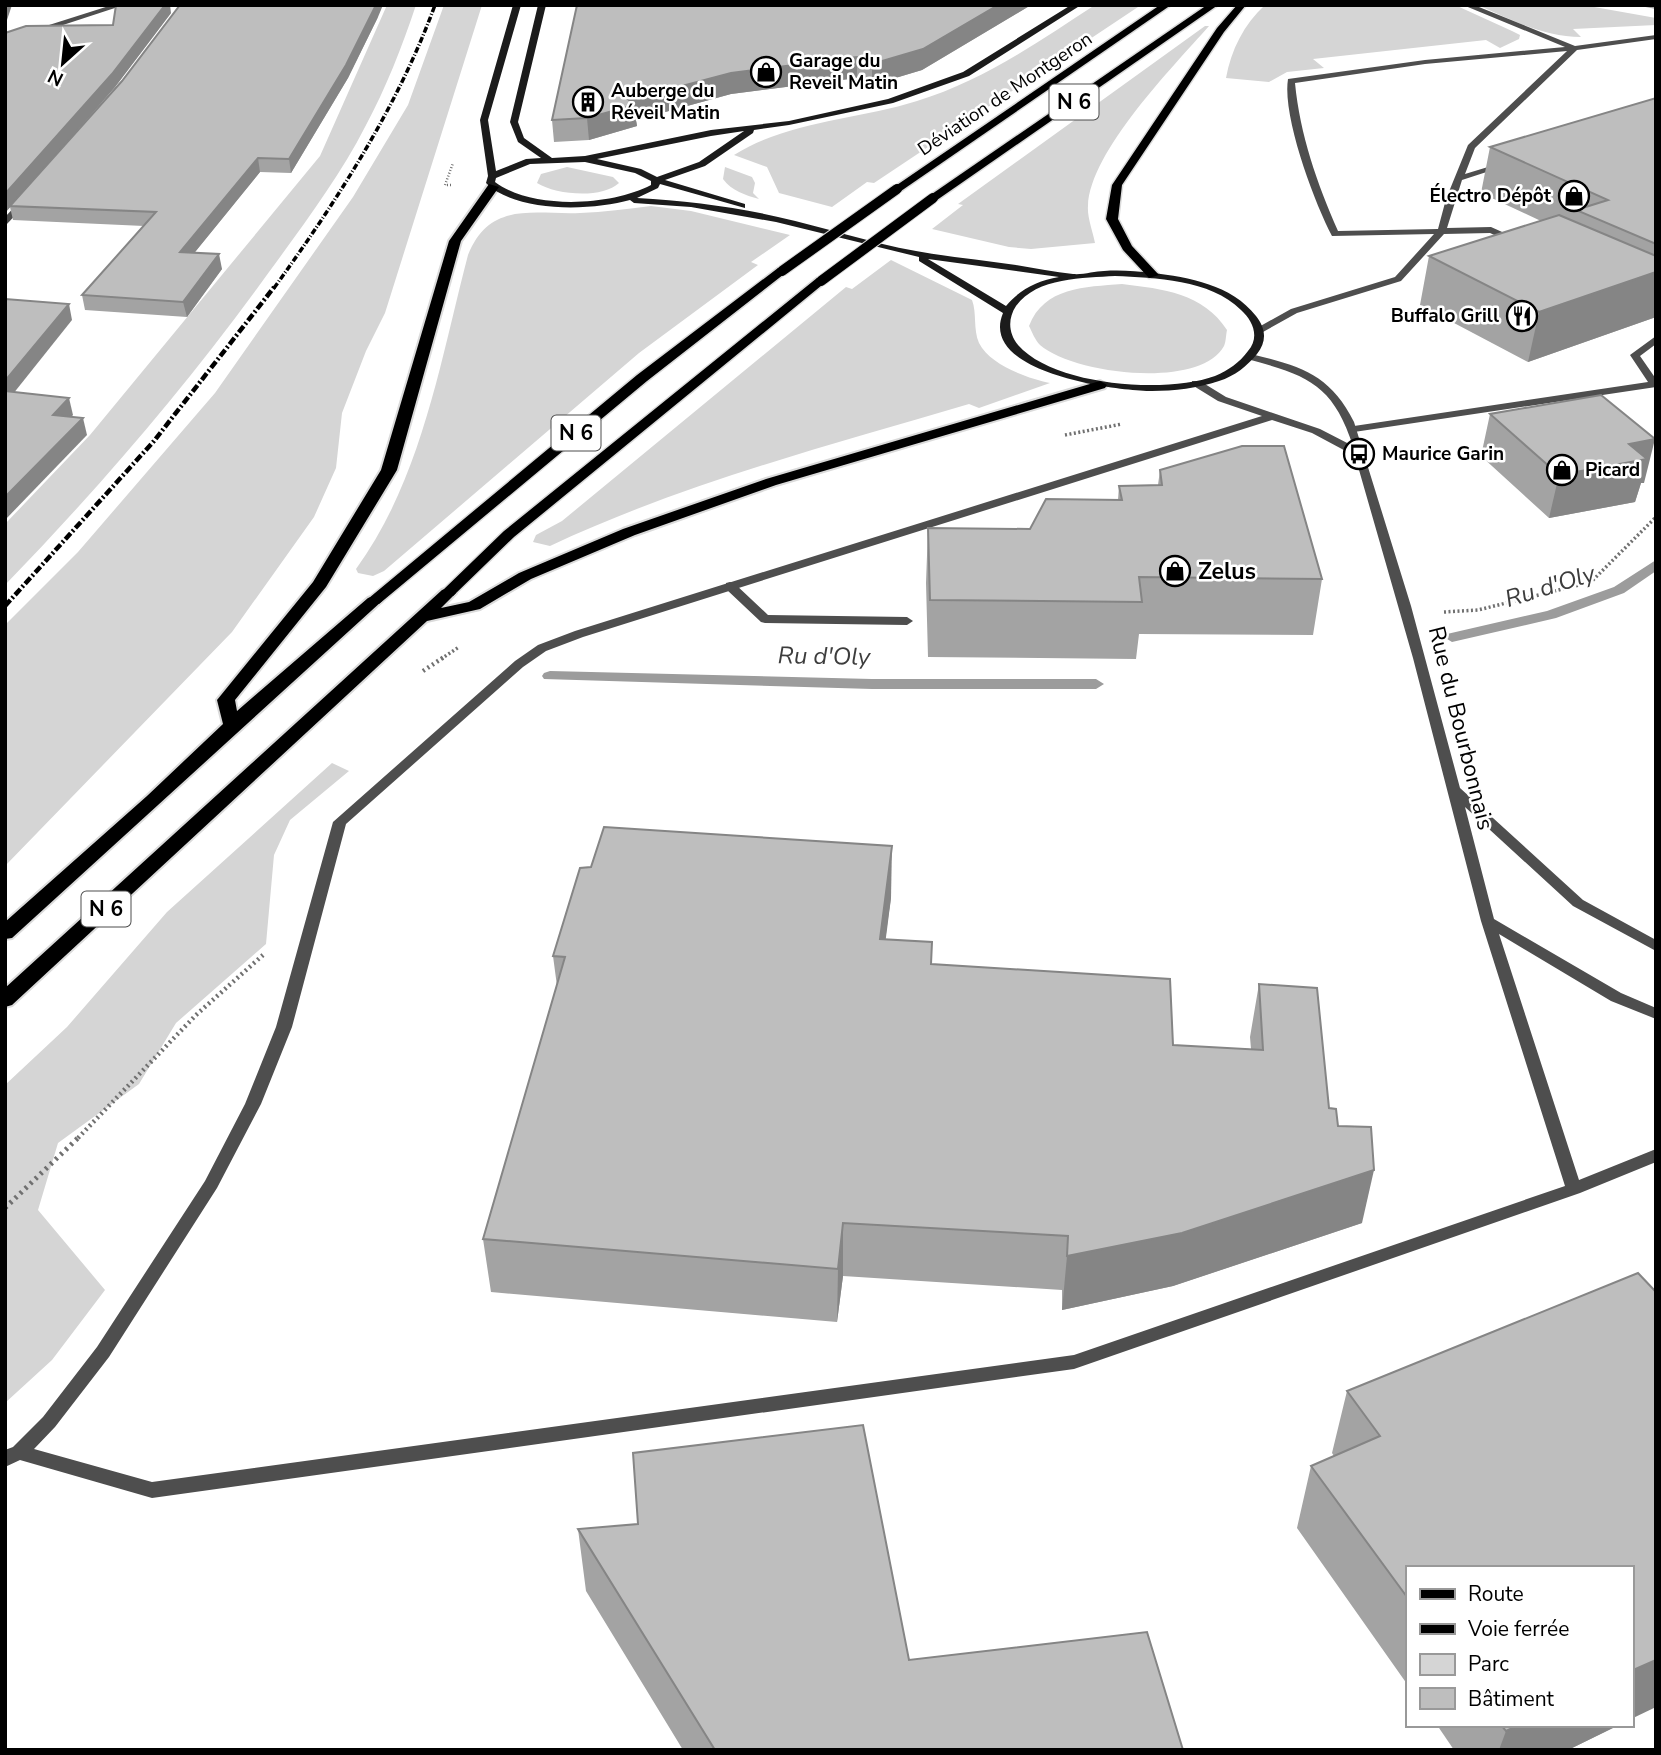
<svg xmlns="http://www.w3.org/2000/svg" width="1661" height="1755" font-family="'Nunito Sans',sans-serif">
  <rect width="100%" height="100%" fill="#fff"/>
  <!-- green -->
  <g fill="#d5d5d5">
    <path d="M 387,5 L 416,5 C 402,47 386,88 365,127 C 337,182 292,240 256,290 C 178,396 96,491 5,585 L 5,524 L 90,435 L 320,156 Z"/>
    <path d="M 444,5 L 482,5 L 385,313 L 366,351 L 342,413 L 336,468 L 314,517 L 232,632 L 5,866 L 5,625 L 78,552 L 215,393 L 353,197 L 408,105 Z"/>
    <path d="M 1095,5 L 1141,5 L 874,183 L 867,182 L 832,207 L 779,193 L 767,167 L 734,155 C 788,121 857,120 917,101 C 983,81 1038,42 1095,5 Z"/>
    <path d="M 1265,5 L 1455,5 L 1512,31 L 1520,35 L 1519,39 L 1500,48 L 1486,40 L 1313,59 L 1324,68 L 1287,72 L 1269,82 L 1226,78 C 1231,50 1244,24 1265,5 Z"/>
    <path d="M 1478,5 L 1583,5 L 1656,18 L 1656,25 L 1573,29 L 1581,37 C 1543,37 1512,20 1478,5 Z"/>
    <path d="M 1205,26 L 1209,26 C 1173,67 1090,151 1088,206 C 1087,217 1093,232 1095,243 L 1031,249 L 1009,247 L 932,229 L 963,205 L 958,204 Z"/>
    <path d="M 567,167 L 613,177 L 619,183 C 602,199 556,195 537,183 L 541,174 Z"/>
    <path d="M 725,167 L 752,177 L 755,183 L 753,193 L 759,199 C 745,195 732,191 723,179 Z"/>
    <path d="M 651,206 L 691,211 L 790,235 L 751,262 L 758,265 L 639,353 L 384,571 L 373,576 L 358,573 L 356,569 C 422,478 440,362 468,255 C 490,200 534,215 580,213 C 604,212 627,209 651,206 Z"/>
    <path d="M 891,260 L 972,300 C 977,313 973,329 979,343 C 990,365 1027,378 1050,383 L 979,408 L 969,404 C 827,446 684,483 550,546 L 533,542 L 536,535 L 562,521 L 846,287 L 852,289 Z"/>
    <path d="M 1122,284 C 1163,289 1203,293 1227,330 C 1226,334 1226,342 1224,346 C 1200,390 1073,374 1040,345 C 1035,340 1032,332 1029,326 C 1044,287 1085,287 1122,284 Z"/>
    <path d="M 332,763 L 349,771 L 290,820 L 274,855 L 266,944 L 176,1023 L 139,1084 L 58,1143 L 38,1210 L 105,1290 L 52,1360 L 5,1403 L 5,1085 L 67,1027 L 167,912 Z"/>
  </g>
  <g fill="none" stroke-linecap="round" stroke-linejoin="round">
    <!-- stream -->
    <g fill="#9c9c9c" fill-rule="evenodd">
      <path d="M 1656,560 L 1656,571 L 1624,593 L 1556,618 L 1452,642 L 1444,637 L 1447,634 L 1547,611 L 1614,587 Z"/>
      <path d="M 550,671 L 872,679 L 1096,679 L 1104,684 L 1096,689 L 872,689 L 544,679 L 542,676 L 544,673 Z"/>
    </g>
    <!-- primary casing -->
    <g stroke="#dbdbdb" stroke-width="3">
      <g id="primary">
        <path d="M 1160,5 L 1171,5 L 901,191 L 891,189 Z"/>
        <path d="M 1207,5 L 1218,5 L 937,200 L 929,200 L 929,196 Z"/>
        <path d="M 1237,5 L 1246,5 L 1224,32 L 1122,185 L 1118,219 L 1132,246 L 1159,275 L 1149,278 L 1123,250 L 1106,219 L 1112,185 L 1217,28 Z"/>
        <path d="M 778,268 L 788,271 L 647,381 L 379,604 L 369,604 L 369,598 L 637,375 Z"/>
        <path d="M 817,278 L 827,281 L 514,537 L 453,596 L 443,596 L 443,590 L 504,531 Z"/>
      </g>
    </g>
    <!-- trunk casing -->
    <g stroke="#dbdbdb" stroke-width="4">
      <g id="trunk">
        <path d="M 489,184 L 499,187 L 461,241 L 397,470 L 326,587 L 235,700 L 237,711 L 368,598 L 374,596 L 382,601 L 12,938 L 5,939 L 5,922 L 147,796 L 223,724 L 217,700 L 313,582 L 381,470 L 449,241 Z"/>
        <path d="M 1100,381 L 1107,385 L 1105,388 L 776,485 L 635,535 L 531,579 L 480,609 L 427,621 L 12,1005 L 5,1007 L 5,988 L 442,590 L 448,588 L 456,593 L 441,608 L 469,602 L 519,573 L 623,529 L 766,479 Z"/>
      </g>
    </g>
    <!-- path-far3 -->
    <path stroke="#707070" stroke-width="2.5" stroke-dasharray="1 2" stroke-linecap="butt" d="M 451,185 L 445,185 L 453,163"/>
    <!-- path-far2 -->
    <g stroke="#707070" stroke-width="3.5" stroke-dasharray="2 2.5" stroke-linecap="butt">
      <path d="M 1065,435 L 1122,424"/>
      <path d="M 1444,612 L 1478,610 L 1591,582 L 1656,517"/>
      <path d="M 441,659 L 459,647"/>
    </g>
    <!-- path-far1 -->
    <g stroke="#707070" stroke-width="4.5" stroke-dasharray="2 3.5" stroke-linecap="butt">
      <path d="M 423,671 L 444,657"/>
      <path d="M 78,1138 L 196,1015 L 263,955"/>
    </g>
    <!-- path -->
    <path stroke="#707070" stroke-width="5" stroke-dasharray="2.5 4.5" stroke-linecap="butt" d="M 5,1208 L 80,1136"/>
    <!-- service -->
    <g fill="#4e4e4e" fill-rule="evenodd">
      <path d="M 1463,5 L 1474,5 L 1575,46 L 1656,35 L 1656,39 L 1577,50 L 1475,148 L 1465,174 L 1501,163 L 1505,166 L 1462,180 L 1447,228 L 1491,227 L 1520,240 L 1520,244 L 1514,244 L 1490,233 L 1444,234 L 1401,281 L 1297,313 L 1263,332 L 1257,332 L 1257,328 L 1291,309 L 1395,277 L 1434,234 L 1332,236 C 1314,202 1282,116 1288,79 L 1425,60 L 1565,47 ZM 1567,51 L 1468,145 L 1446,199 L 1438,229 L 1338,231 C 1317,183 1300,135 1295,83 L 1425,64 Z"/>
      <path d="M 1656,336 L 1656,344 L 1640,356 L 1656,379 L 1656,387 L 1354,432 L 1349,429 L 1354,426 L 1648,382 L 1630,355 Z"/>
      <path d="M 730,582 L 734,583 L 768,615 L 907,617 L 913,621 L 907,625 L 765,623 L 761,622 L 726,589 L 726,583 Z"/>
    </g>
    <!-- minor -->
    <g fill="#4e4e4e" fill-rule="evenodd">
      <path d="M 112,5 L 124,5 L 5,44 L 5,39 Z"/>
      <path d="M 20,201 L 27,203 L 5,226 L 5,217 Z"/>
      <path d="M 1251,354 C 1300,366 1330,374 1354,422 L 1411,606 L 1460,788 L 1583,900 L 1656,940 L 1656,951 L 1573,906 L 1465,807 L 1494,919 L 1621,993 L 1656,1008 L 1656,1019 L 1611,1001 L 1499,934 L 1579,1180 L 1656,1149 L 1656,1162 L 1580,1193 L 1074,1369 L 152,1498 L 20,1460 L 5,1467 L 5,1450 L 13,1447 L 43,1417 L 97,1347 L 205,1181 L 245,1104 L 276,1027 L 333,822 L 515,661 L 538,645 L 575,631 L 1262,416 L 1218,401 L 1192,385 L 1192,381 L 1200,381 L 1226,397 L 1320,429 L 1353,446 C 1333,384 1307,375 1247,359 L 1246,357 ZM 1272,420 L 1312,433 L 1355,456 L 1413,658 L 1481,921 L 1565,1186 L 1074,1355 L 152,1482 L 34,1449 L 55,1427 L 109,1357 L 217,1188 L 261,1104 L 292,1027 L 346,824 L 523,667 L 546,651 L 583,637 Z"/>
    </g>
    <!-- secondary -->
    <path fill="#1b1b1b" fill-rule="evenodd" d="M 513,5 L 521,5 L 488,120 L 496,171 L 526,159 L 541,158 L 518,142 L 510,122 L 538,5 L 546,5 L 518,122 L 524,138 L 552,158 L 585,156 L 711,130 L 789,121 L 888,99 L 963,72 L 1071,5 L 1081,5 L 969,76 L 893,103 L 789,125 L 754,130 L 753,133 L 705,166 L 665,180 L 745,204 L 745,208 L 660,184 L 658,188 L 637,198 C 684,201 732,206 778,217 C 824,227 870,243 916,251 C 949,257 983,260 1016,265 C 1035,268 1055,272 1073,274 C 1083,275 1095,271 1104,271 C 1120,270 1136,271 1152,273 C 1189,277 1232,285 1256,316 C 1266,329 1267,341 1257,354 C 1247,366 1235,376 1219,381 C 1198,388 1174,391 1152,391 C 1116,391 978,373 1003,313 L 919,261 L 919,257 L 776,222 L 691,207 L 634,203 L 630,200 C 591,211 516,213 486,183 L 488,176 L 480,120 ZM 744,131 L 699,162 L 657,177 L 641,169 L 597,159 L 711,136 ZM 585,162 L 635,173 L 651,181 L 651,185 C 611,206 532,210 495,182 L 496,178 L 530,164 ZM 928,259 L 1059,277 C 1037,281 1020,289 1006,306 ZM 1115,276 C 1155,278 1210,279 1241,310 C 1253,321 1260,337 1248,351 C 1239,363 1229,370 1215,376 C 1166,394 1054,386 1018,345 C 1008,333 1008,318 1016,306 C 1037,277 1084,278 1115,276 Z"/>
    <!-- primary -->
    <use href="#primary" fill="#000" fill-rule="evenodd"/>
    <!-- trunk -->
    <use href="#trunk" fill="#000" fill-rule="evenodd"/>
    <!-- rail-far1 -->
    <path stroke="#000" stroke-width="3.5" stroke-dasharray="6 2 1 2" stroke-linecap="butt" d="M 274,288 C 337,201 398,106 435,5"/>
    <!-- rail -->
    <path stroke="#000" stroke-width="4.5" stroke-dasharray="8 2.5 2 2.5" stroke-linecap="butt" d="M 5,606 L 154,441 L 275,286"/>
    <!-- primary-bridge casing -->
    <g stroke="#dbdbdb" stroke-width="12" stroke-linecap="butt">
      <g id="primary-bridge">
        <path d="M 782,271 L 897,189"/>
        <path d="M 821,281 L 933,198"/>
      </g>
    </g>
    <!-- primary-bridge -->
    <use href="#primary-bridge" stroke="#000" stroke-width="10"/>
  </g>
  <!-- wall -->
  <g fill="#a3a3a3">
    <path d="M 577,5 L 1031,5 L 922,70 L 872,85 L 857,78 L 731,94 L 636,120 L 637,126 L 589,140 L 554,142 L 552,120 Z"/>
    <path d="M 1635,5 L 1656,5 L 1656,9 Z"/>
    <path d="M 171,13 L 115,87 L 56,155 L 378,17 L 348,78 L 291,173 L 260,172 L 194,253 L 222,269 L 187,317 L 85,310 L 82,295 L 144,226 L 13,220 L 10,207 L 5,213 L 5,33 L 113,25 Z"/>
    <path d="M 1656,98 L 1656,317 L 1528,362 L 1420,305 L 1429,256 L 1541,221 L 1481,193 L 1490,147 Z"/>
    <path d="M 1490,414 L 1644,483 L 1641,483 L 1635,502 L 1549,518 L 1481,456 Z"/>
    <path d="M 1160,470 L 1322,579 L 1313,635 L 1139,634 L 1136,659 L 928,657 L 926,583 L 928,528 L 1030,529 L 1118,500 L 1119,486 L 1158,485 Z"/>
    <path d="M 891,898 L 885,940 L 932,964 L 1173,1045 L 1251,1049 L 1250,1037 L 1259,984 L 1338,1126 L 1362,1223 L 1173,1286 L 1062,1310 L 1062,1290 L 843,1276 L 837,1322 L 491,1292 L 483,1239 L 557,986 L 553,956 Z"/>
    <path d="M 1638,1273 L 1407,1568 L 1407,1684 L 1297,1528 L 1311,1466 L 1334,1456 L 1332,1453 L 1347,1391 Z"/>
    <path d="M 578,1529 L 909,1660 L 1183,1750 L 683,1750 L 586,1591 Z"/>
    <path d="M 1437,1725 L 1619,1725 L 1568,1750 L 1454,1750 Z"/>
  </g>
  <!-- shaded-wall -->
  <g fill="#858585">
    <path d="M 5,5 L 12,5 L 5,26 Z"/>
    <path d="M 165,5 L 170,5 L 171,13 L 115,87 L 5,213 L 5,194 Z"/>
    <path d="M 376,5 L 383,5 L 378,17 L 348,78 L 291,173 L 289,159 Z"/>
    <path d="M 998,5 L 1031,5 L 922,70 L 872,85 L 872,64 Z"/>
    <path d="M 857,57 L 857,78 L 731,94 L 636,120 L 637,126 L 589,140 L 587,118 L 629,100 L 731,73 Z"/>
    <path d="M 258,158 L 260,172 L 183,267 L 180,252 Z"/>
    <path d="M 219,254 L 222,269 L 187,317 L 183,302 Z"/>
    <path d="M 1656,272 L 1656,317 L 1528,362 L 1539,312 Z"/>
    <path d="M 69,304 L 72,320 L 5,404 L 5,381 Z"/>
    <path d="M 69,398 L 73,415 L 58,432 L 53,415 Z"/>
    <path d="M 83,418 L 87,435 L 5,520 L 5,497 Z"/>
    <path d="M 1655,439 L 1644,483 L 1641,483 L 1635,502 L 1549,518 L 1559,475 L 1629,444 Z"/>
    <path d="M 892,846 L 891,898 L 879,992 L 880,939 Z"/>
    <path d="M 1374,1170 L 1362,1223 L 1173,1286 L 1062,1310 L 1067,1256 Z"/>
    <path d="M 843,1223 L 843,1276 L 837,1322 L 838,1269 Z"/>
    <path d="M 1656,1660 L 1656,1707 L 1631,1719 L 1631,1671 Z"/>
    <path d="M 1519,1725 L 1619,1725 L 1568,1750 L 1499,1750 L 1506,1731 Z"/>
  </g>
  <!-- building -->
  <g fill="#bebebe" stroke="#858585" stroke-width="2">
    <path d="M 116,5 L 165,5 L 112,74 L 5,194 L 5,33 L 26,26 L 113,25 Z"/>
    <path d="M 180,5 L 376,5 L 346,65 L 289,159 L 258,158 L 180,252 L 219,254 L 183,302 L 82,295 L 156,212 L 10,206 L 122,81 Z"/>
    <path d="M 577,5 L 998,5 L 923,49 L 872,64 L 857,57 L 731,73 L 629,100 L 635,105 L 587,118 L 552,120 Z"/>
    <path d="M 1656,98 L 1656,244 L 1576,210 L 1608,200 L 1490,147 Z"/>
    <path d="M 1559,215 L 1656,256 L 1656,272 L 1539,312 L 1429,256 Z"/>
    <path d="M 5,299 L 69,304 L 5,381 Z"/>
    <path d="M 5,391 L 69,398 L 53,415 L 83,418 L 5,497 Z"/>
    <path d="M 1601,395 L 1655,439 L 1629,444 L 1647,459 L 1559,475 L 1490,414 Z"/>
    <path d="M 1242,446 L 1284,446 L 1322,579 L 1139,577 L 1142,602 L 930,600 L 928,528 L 1030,529 L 1046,499 L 1122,500 L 1119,486 L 1162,485 L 1160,470 Z"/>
    <path d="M 604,827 L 892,846 L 880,939 L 932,942 L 931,964 L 1170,979 L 1173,1045 L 1263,1050 L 1259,984 L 1317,988 L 1329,1108 L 1336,1109 L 1338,1126 L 1371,1127 L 1374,1170 L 1182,1233 L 1067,1256 L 1068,1236 L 843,1223 L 838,1269 L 483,1239 L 565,957 L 553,956 L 580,868 L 591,867 Z"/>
    <path d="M 1638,1273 L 1656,1292 L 1656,1660 L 1631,1671 L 1631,1568 L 1407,1568 L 1407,1597 L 1311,1466 L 1380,1436 L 1347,1391 Z"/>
    <path d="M 863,1425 L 909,1660 L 1147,1632 L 1183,1750 L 715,1750 L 578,1529 L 638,1524 L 633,1453 Z"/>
    <path d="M 1501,1725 L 1519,1725 L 1506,1731 Z"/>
  </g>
  <!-- icons -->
  <defs>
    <g id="shop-ring" transform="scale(1.575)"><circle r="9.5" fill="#fff" stroke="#000" stroke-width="1.5"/><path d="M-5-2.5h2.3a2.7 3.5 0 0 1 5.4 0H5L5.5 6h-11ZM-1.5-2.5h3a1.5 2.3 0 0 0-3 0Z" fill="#000"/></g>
    <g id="building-ring" transform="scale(1.575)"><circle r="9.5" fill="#fff" stroke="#000" stroke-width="1.5"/><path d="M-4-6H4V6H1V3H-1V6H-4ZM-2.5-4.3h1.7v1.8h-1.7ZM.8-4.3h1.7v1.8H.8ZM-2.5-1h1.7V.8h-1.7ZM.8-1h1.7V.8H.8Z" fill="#000"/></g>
    <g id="restaurant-ring" transform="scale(1.575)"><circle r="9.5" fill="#fff" stroke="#000" stroke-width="1.5"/><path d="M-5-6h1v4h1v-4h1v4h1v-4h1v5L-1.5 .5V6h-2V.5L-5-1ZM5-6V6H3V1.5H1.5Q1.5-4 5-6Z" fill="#000"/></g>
    <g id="bus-ring" transform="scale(1.575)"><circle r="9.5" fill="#fff" stroke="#000" stroke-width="1.5"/><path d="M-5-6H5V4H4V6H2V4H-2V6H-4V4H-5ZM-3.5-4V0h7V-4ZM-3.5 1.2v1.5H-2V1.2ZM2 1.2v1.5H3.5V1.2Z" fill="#000"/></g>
  </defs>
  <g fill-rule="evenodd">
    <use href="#shop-ring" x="766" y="72"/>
    <use href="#building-ring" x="588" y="102"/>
    <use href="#shop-ring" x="1574" y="196"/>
    <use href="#restaurant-ring" x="1522" y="316"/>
    <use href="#bus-ring" x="1359" y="454"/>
    <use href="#shop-ring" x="1562" y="470"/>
    <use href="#shop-ring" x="1175" y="571"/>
  </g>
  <g text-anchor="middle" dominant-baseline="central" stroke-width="5" stroke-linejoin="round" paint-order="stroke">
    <!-- far-poi labels -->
    <g font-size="19" font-weight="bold" fill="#000" stroke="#fff" text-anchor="start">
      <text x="789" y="61">Garage du<tspan x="789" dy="22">Reveil Matin</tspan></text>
      <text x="611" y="91">Auberge du<tspan x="611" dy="22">Réveil Matin</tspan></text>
      <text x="1551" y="196" text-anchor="end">Électro Dépôt</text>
      <text x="1499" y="316" text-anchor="end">Buffalo Grill</text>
      <text x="1382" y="454">Maurice Garin</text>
      <text x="1585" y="470">Picard</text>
    </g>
    <!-- far-street labels -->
    <g font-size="19" fill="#000" stroke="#fff">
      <text transform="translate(1005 94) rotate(-34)">Déviation de Montgeron</text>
    </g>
    <!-- shield labels -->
    <g fill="#fff" stroke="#4c4c4c" stroke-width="2">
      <rect x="1049.5" y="84.5" width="49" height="35" rx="5"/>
      <rect x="551.5" y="415.5" width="49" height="35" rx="5"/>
      <rect x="81.5" y="891.5" width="49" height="35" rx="5"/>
    </g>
    <g font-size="21" font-weight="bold" fill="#000">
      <text x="1074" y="102">N 6</text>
      <text x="576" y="433">N 6</text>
      <text x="106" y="909">N 6</text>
    </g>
    <!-- poi labels -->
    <g font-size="23" font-weight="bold" fill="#000" stroke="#fff" text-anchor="start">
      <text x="1198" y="571">Zelus</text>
    </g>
    <!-- street labels -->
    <g font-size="23" fill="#000" stroke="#fff">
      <text transform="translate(1461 728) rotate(76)">Rue du Bourbonnais</text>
    </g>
    <!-- water labels -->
    <g font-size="24" font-style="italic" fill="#3d3d3d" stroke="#fff">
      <text transform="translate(1550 586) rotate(-17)">Ru d'Oly</text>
      <text transform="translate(824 656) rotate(1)">Ru d'Oly</text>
    </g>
  </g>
  <!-- border -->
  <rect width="1661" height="1755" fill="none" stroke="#000000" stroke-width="14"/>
  <!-- legend -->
  <rect x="1406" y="1566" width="228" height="161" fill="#ffffff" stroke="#999999" stroke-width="2"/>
  <rect x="1420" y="1589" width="35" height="10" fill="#000000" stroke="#999999" stroke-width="2"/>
  <text x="1468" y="1601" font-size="21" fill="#000000">Route</text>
  <rect x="1420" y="1624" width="35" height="10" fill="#000000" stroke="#999999" stroke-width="2"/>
  <text x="1468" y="1636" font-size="21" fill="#000000">Voie ferrée</text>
  <rect x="1420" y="1654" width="35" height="21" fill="#d5d5d5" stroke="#999999" stroke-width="2"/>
  <text x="1468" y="1671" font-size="21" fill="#000000">Parc</text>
  <rect x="1420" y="1688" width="35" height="21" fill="#bebebe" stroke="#999999" stroke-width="2"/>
  <text x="1468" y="1706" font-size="21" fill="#000000">Bâtiment</text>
  <!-- north arrow -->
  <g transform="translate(63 63) rotate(207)" stroke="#ffffff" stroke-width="5" paint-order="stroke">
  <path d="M0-5L12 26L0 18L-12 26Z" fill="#000000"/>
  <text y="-10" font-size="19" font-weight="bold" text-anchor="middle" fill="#000000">N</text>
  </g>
</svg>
